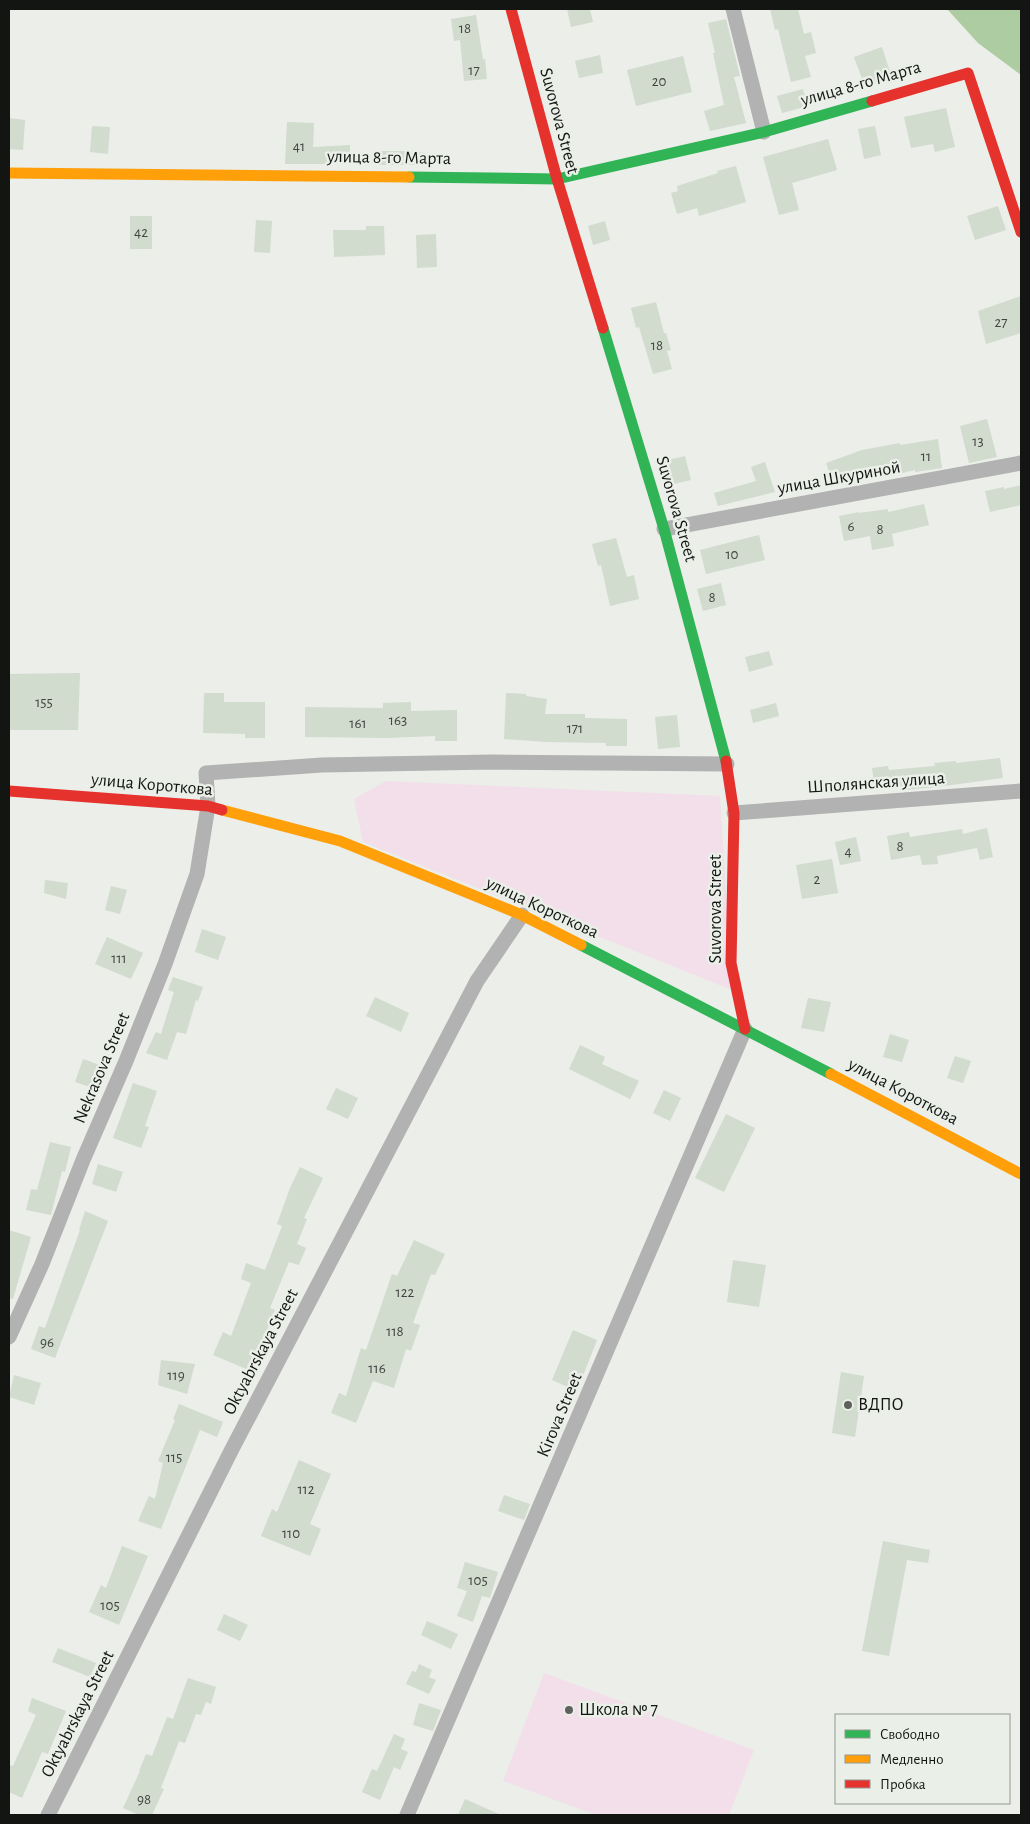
<svg xmlns="http://www.w3.org/2000/svg" width="1030" height="1824" font-family="'Alegreya Sans',sans-serif">
  <rect width="100%" height="100%" fill="#ebeee9"/>
  <!-- green -->
  <g fill="#f2dfea">
    <path d="M 386,781 L 720,796 L 732,990 L 363,842 L 354,799 Z"/>
    <path d="M 544,1673 L 754,1750 L 729,1815 L 596,1815 L 503,1781 Z"/>
  </g>
  <!-- water -->
  <path fill="#adcca1" d="M 947,9 L 1021,9 L 1021,75 L 978,43 Z"/>
  <!-- building -->
  <g fill="#d1dbce">
    <path d="M 567,9 L 590,9 L 593,22 L 571,27 Z"/>
    <path d="M 770,9 L 798,9 L 804,34 L 811,32 L 816,53 L 805,56 L 811,77 L 791,82 L 778,29 L 775,30 Z"/>
    <path d="M 476,15 L 483,59 L 485,59 L 487,79 L 464,81 L 460,40 L 454,41 L 451,19 Z"/>
    <path d="M 726,19 L 740,76 L 734,77 L 746,123 L 710,131 L 704,111 L 724,105 L 713,53 L 715,53 L 708,23 Z"/>
    <path d="M 882,47 L 892,78 L 865,87 L 854,57 Z"/>
    <path d="M 600,55 L 603,73 L 579,78 L 575,61 Z"/>
    <path d="M 683,56 L 692,92 L 636,106 L 627,70 Z"/>
    <path d="M 803,89 L 808,106 L 782,113 L 777,96 Z"/>
    <path d="M 946,108 L 955,147 L 935,152 L 933,144 L 911,148 L 904,117 Z"/>
    <path d="M 9,118 L 25,120 L 23,150 L 9,149 Z"/>
    <path d="M 287,122 L 314,123 L 313,147 L 350,145 L 350,164 L 285,164 Z"/>
    <path d="M 92,126 L 110,127 L 108,154 L 90,152 Z"/>
    <path d="M 875,126 L 881,155 L 864,159 L 858,129 Z"/>
    <path d="M 828,139 L 837,170 L 792,183 L 799,210 L 779,215 L 763,157 Z"/>
    <path d="M 378,151 L 406,151 L 426,153 L 426,165 L 378,165 Z"/>
    <path d="M 736,166 L 746,202 L 699,216 L 697,208 L 677,214 L 671,193 L 678,191 L 677,186 L 718,173 L 717,171 Z"/>
    <path d="M 998,206 L 1006,230 L 975,240 L 967,216 Z"/>
    <rect x="130" y="216" width="22" height="33"/>
    <path d="M 256,220 L 272,221 L 270,253 L 254,252 Z"/>
    <path d="M 605,221 L 610,240 L 593,245 L 588,226 Z"/>
    <path d="M 366,226 L 384,226 L 385,255 L 334,257 L 333,230 L 366,230 Z"/>
    <path d="M 436,234 L 437,267 L 417,268 L 416,235 Z"/>
    <path d="M 1021,296 L 1021,333 L 986,344 L 978,311 Z"/>
    <path d="M 656,302 L 664,333 L 666,333 L 671,350 L 667,351 L 672,369 L 653,374 L 639,327 L 636,328 L 631,308 Z"/>
    <path d="M 987,419 L 997,457 L 969,463 L 960,426 Z"/>
    <path d="M 938,439 L 942,468 L 915,472 L 915,470 L 885,477 L 884,472 L 851,483 L 849,476 L 832,481 L 826,463 L 862,450 L 900,443 L 900,445 Z"/>
    <path d="M 685,456 L 691,480 L 665,486 L 659,462 Z"/>
    <path d="M 765,462 L 775,492 L 718,506 L 714,493 L 756,481 L 751,467 Z"/>
    <path d="M 1021,485 L 1021,505 L 990,512 L 985,491 L 1004,487 L 1004,489 Z"/>
    <path d="M 924,504 L 929,525 L 892,534 L 894,546 L 872,550 L 870,536 L 844,541 L 839,516 L 859,512 L 859,513 L 888,509 L 888,512 Z"/>
    <path d="M 759,535 L 765,560 L 706,574 L 700,550 Z"/>
    <path d="M 616,538 L 627,577 L 634,575 L 639,599 L 610,606 L 601,565 L 598,566 L 592,544 Z"/>
    <path d="M 721,583 L 726,605 L 703,611 L 697,589 Z"/>
    <path d="M 769,651 L 773,665 L 749,672 L 745,657 Z"/>
    <path d="M 80,673 L 78,730 L 9,730 L 9,674 Z"/>
    <path d="M 204,693 L 224,693 L 224,702 L 265,702 L 265,738 L 245,738 L 245,734 L 203,733 Z"/>
    <path d="M 506,693 L 526,694 L 526,696 L 547,699 L 545,714 L 585,714 L 585,718 L 627,719 L 627,746 L 606,746 L 606,743 L 547,742 L 504,739 Z"/>
    <path d="M 411,702 L 411,711 L 457,710 L 457,741 L 435,741 L 435,736 L 387,738 L 305,737 L 305,707 L 383,708 L 383,703 Z"/>
    <path d="M 776,703 L 779,716 L 753,723 L 750,710 Z"/>
    <path d="M 677,715 L 680,747 L 658,749 L 655,717 Z"/>
    <path d="M 1000,758 L 1003,778 L 937,787 L 904,790 L 904,786 L 875,790 L 872,768 L 888,766 L 889,770 L 935,766 L 934,763 L 956,761 L 956,763 Z"/>
    <path d="M 987,828 L 993,857 L 980,860 L 977,848 L 937,856 L 938,864 L 922,865 L 920,855 L 891,860 L 887,836 L 909,832 L 910,837 L 962,829 L 963,834 Z"/>
    <path d="M 856,837 L 861,861 L 840,865 L 835,842 Z"/>
    <path d="M 832,859 L 838,893 L 802,899 L 796,865 Z"/>
    <path d="M 45,880 L 68,883 L 66,899 L 44,893 Z"/>
    <path d="M 111,886 L 127,890 L 120,914 L 105,910 Z"/>
    <path d="M 202,929 L 226,937 L 218,960 L 195,952 Z"/>
    <path d="M 107,937 L 143,953 L 131,979 L 95,964 Z"/>
    <path d="M 173,977 L 203,987 L 198,1001 L 196,1000 L 186,1034 L 177,1032 L 167,1060 L 146,1053 L 156,1032 L 161,1034 L 174,992 L 168,990 Z"/>
    <path d="M 375,997 L 409,1013 L 401,1032 L 366,1016 Z"/>
    <path d="M 808,998 L 831,1002 L 824,1032 L 801,1028 Z"/>
    <path d="M 890,1034 L 909,1040 L 902,1062 L 883,1057 Z"/>
    <path d="M 580,1045 L 605,1057 L 602,1064 L 639,1081 L 630,1099 L 569,1069 Z"/>
    <path d="M 955,1056 L 971,1061 L 963,1083 L 947,1078 Z"/>
    <path d="M 83,1059 L 100,1065 L 93,1088 L 75,1082 Z"/>
    <path d="M 133,1083 L 157,1091 L 145,1126 L 149,1127 L 141,1148 L 113,1138 Z"/>
    <path d="M 336,1088 L 358,1098 L 348,1119 L 326,1109 Z"/>
    <path d="M 664,1090 L 681,1098 L 670,1121 L 653,1113 Z"/>
    <path d="M 726,1114 L 755,1128 L 724,1192 L 695,1178 Z"/>
    <path d="M 50,1142 L 71,1147 L 65,1172 L 62,1171 L 51,1215 L 26,1210 L 31,1189 L 37,1190 Z"/>
    <path d="M 98,1164 L 123,1172 L 116,1192 L 92,1184 Z"/>
    <path d="M 300,1167 L 323,1178 L 304,1218 L 307,1219 L 297,1244 L 306,1248 L 299,1265 L 289,1262 L 270,1308 L 275,1310 L 251,1371 L 213,1355 L 223,1332 L 231,1336 L 251,1283 L 241,1279 L 246,1263 L 265,1270 L 282,1226 L 277,1224 L 290,1188 Z"/>
    <path d="M 85,1211 L 108,1221 L 55,1358 L 31,1349 L 39,1326 L 45,1328 L 80,1230 L 79,1230 Z"/>
    <path d="M 9,1230 L 31,1237 L 13,1299 L 9,1298 Z"/>
    <path d="M 414,1240 L 445,1254 L 435,1275 L 431,1274 L 413,1323 L 420,1325 L 411,1351 L 406,1349 L 394,1388 L 373,1381 L 356,1423 L 331,1413 L 339,1393 L 346,1396 L 361,1348 L 366,1350 L 392,1274 L 397,1276 Z"/>
    <path d="M 733,1260 L 766,1265 L 759,1307 L 727,1302 Z"/>
    <path d="M 573,1330 L 597,1340 L 577,1391 L 552,1380 Z"/>
    <path d="M 161,1360 L 195,1364 L 187,1394 L 158,1385 Z"/>
    <path d="M 841,1372 L 864,1376 L 855,1437 L 832,1433 Z"/>
    <path d="M 14,1375 L 41,1383 L 34,1405 L 9,1397 Z"/>
    <path d="M 179,1404 L 223,1422 L 217,1437 L 200,1430 L 161,1529 L 138,1521 L 149,1496 L 155,1499 L 163,1463 L 158,1461 L 175,1420 L 173,1419 Z"/>
    <path d="M 299,1460 L 331,1474 L 310,1524 L 321,1529 L 310,1556 L 261,1536 L 272,1509 L 277,1512 Z"/>
    <path d="M 504,1495 L 530,1504 L 524,1520 L 498,1511 Z"/>
    <path d="M 883,1541 L 930,1550 L 928,1563 L 907,1560 L 889,1656 L 862,1651 Z"/>
    <path d="M 122,1546 L 148,1556 L 119,1625 L 89,1612 L 101,1585 L 106,1588 Z"/>
    <path d="M 465,1562 L 498,1572 L 490,1598 L 482,1596 L 473,1622 L 457,1616 L 467,1591 L 457,1588 Z"/>
    <path d="M 224,1614 L 248,1625 L 240,1641 L 217,1630 Z"/>
    <path d="M 427,1621 L 458,1634 L 451,1649 L 421,1635 Z"/>
    <path d="M 58,1648 L 96,1663 L 90,1677 L 52,1662 Z"/>
    <path d="M 419,1664 L 432,1670 L 429,1677 L 436,1680 L 429,1694 L 406,1684 L 412,1671 L 416,1672 Z"/>
    <path d="M 188,1678 L 216,1687 L 211,1704 L 206,1702 L 201,1715 L 196,1714 L 185,1743 L 179,1741 L 161,1788 L 164,1789 L 152,1815 L 139,1815 L 123,1808 L 140,1771 L 139,1771 L 146,1754 L 152,1756 L 167,1717 L 173,1719 Z"/>
    <path d="M 32,1698 L 66,1711 L 48,1754 L 42,1752 L 22,1798 L 9,1792 L 9,1765 L 13,1766 L 36,1715 L 28,1711 Z"/>
    <path d="M 419,1703 L 441,1710 L 433,1731 L 413,1725 Z"/>
    <path d="M 394,1734 L 405,1739 L 401,1749 L 408,1752 L 400,1770 L 394,1767 L 380,1800 L 362,1792 L 372,1769 L 377,1771 Z"/>
    <path d="M 465,1799 L 501,1815 L 458,1815 Z"/>
  </g>
  <g fill="none" stroke-linecap="round" stroke-linejoin="round">
    <!-- street -->
    <g stroke="#b1b2b1" stroke-width="15">
      <path d="M 733,9 L 764,132"/>
      <path d="M 664,529 L 1021,463"/>
      <path d="M 734,813 L 1021,791"/>
      <path d="M 9,1337 L 42,1264 L 83,1160 L 126,1061 L 165,964 L 197,874 L 208,806 L 206,773 L 322,765 L 492,762 L 727,764"/>
      <path d="M 48,1815 L 232,1449 L 477,981 L 522,915"/>
      <path d="M 407,1815 L 745,1029"/>
    </g>
    <!-- fast -->
    <g stroke="#30b455" stroke-width="11">
      <path d="M 409,177 L 557,179 L 764,132 L 872,101"/>
      <path d="M 603,328 L 664,529 L 726,761"/>
      <path d="M 581,945 L 831,1074"/>
    </g>
    <!-- slow -->
    <g stroke="#ff9f0a" stroke-width="11">
      <path d="M 9,173 L 409,177"/>
      <path d="M 222,810 L 340,841 L 522,915 L 581,945"/>
      <path d="M 831,1074 L 1021,1174"/>
    </g>
    <!-- jam -->
    <g stroke="#e5322d" stroke-width="11">
      <path d="M 511,9 L 557,179 L 603,328"/>
      <path d="M 872,101 L 968,73 L 1021,232"/>
      <path d="M 726,761 L 734,813 L 731,963 L 745,1029"/>
      <path d="M 9,791 L 208,806 L 222,810"/>
    </g>
  </g>
  <!-- markers -->
  <g fill="#5f615e" stroke="#eaefe8" stroke-width="2">
    <circle cx="848" cy="1405" r="5"/>
    <circle cx="569" cy="1710" r="5"/>
  </g>
  <g text-anchor="middle" dominant-baseline="central" stroke-width="5" stroke-linejoin="round" paint-order="stroke">
    <!-- number labels -->
    <g font-size="15" fill="#424642">
      <text x="465" y="28">18</text>
      <text x="474" y="70">17</text>
      <text x="659" y="81">20</text>
      <text x="299" y="146">41</text>
      <text x="141" y="232">42</text>
      <text x="1001" y="322">27</text>
      <text x="657" y="345">18</text>
      <text x="978" y="441">13</text>
      <text x="926" y="456">11</text>
      <text x="851" y="526">6</text>
      <text x="880" y="529">8</text>
      <text x="732" y="554">10</text>
      <text x="712" y="597">8</text>
      <text x="44" y="702">155</text>
      <text x="398" y="720">163</text>
      <text x="358" y="723">161</text>
      <text x="575" y="728">171</text>
      <text x="900" y="846">8</text>
      <text x="848" y="851">4</text>
      <text x="817" y="879">2</text>
      <text x="119" y="958">111</text>
      <text x="405" y="1292">122</text>
      <text x="395" y="1331">118</text>
      <text x="47" y="1342">96</text>
      <text x="377" y="1368">116</text>
      <text x="176" y="1375">119</text>
      <text x="174" y="1457">115</text>
      <text x="306" y="1489">112</text>
      <text x="291" y="1533">110</text>
      <text x="478" y="1580">105</text>
      <text x="110" y="1605">105</text>
      <text x="144" y="1799">98</text>
    </g>
    <!-- street labels -->
    <g font-size="18" fill="#131513" stroke="#eaefe8">
      <text transform="translate(861 84) rotate(-16)">улица 8-го Марта</text>
      <text transform="translate(559 121) rotate(75)">Suvorova Street</text>
      <text transform="translate(389 158) rotate(1)">улица 8-го Марта</text>
      <text transform="translate(839 478) rotate(-10)">улица Шкуриной</text>
      <text transform="translate(676 509) rotate(74)">Suvorova Street</text>
      <text transform="translate(876 783) rotate(-4)">Шполянская улица</text>
      <text transform="translate(152 785) rotate(5)">улица Короткова</text>
      <text transform="translate(542 908) rotate(25)">улица Короткова</text>
      <text transform="translate(716 909) rotate(-90)">Suvorova Street</text>
      <text transform="translate(102 1068) rotate(-67)">Nekrasova Street</text>
      <text transform="translate(903 1092) rotate(28)">улица Короткова</text>
      <text transform="translate(261 1352) rotate(-62)">Oktyabrskaya Street</text>
      <text transform="translate(560 1415) rotate(-67)">Kirova Street</text>
      <text transform="translate(78 1714) rotate(-63)">Oktyabrskaya Street</text>
    </g>
    <!-- poi labels -->
    <g font-size="18" fill="#131513" stroke="#eaefe8" text-anchor="start">
      <text x="858" y="1405">ВДПО</text>
      <text x="579" y="1710">Школа № 7</text>
    </g>
  </g>
  <!-- border -->
  <rect width="1030" height="1824" fill="none" stroke="#131513" stroke-width="20"/>
  <!-- legend -->
  <rect x="835" y="1714" width="175" height="90" fill="#eaefe8" stroke="#949893"/>
  <rect x="845" y="1730" width="25" height="8" fill="#30b455" stroke="#949893"/>
  <text x="880" y="1739" font-size="15" fill="#131513">Свободно</text>
  <rect x="845" y="1755" width="25" height="8" fill="#ff9f0a" stroke="#949893"/>
  <text x="880" y="1764" font-size="15" fill="#131513">Медленно</text>
  <rect x="845" y="1780" width="25" height="8" fill="#e5322d" stroke="#949893"/>
  <text x="880" y="1789" font-size="15" fill="#131513">Пробка</text>
</svg>
